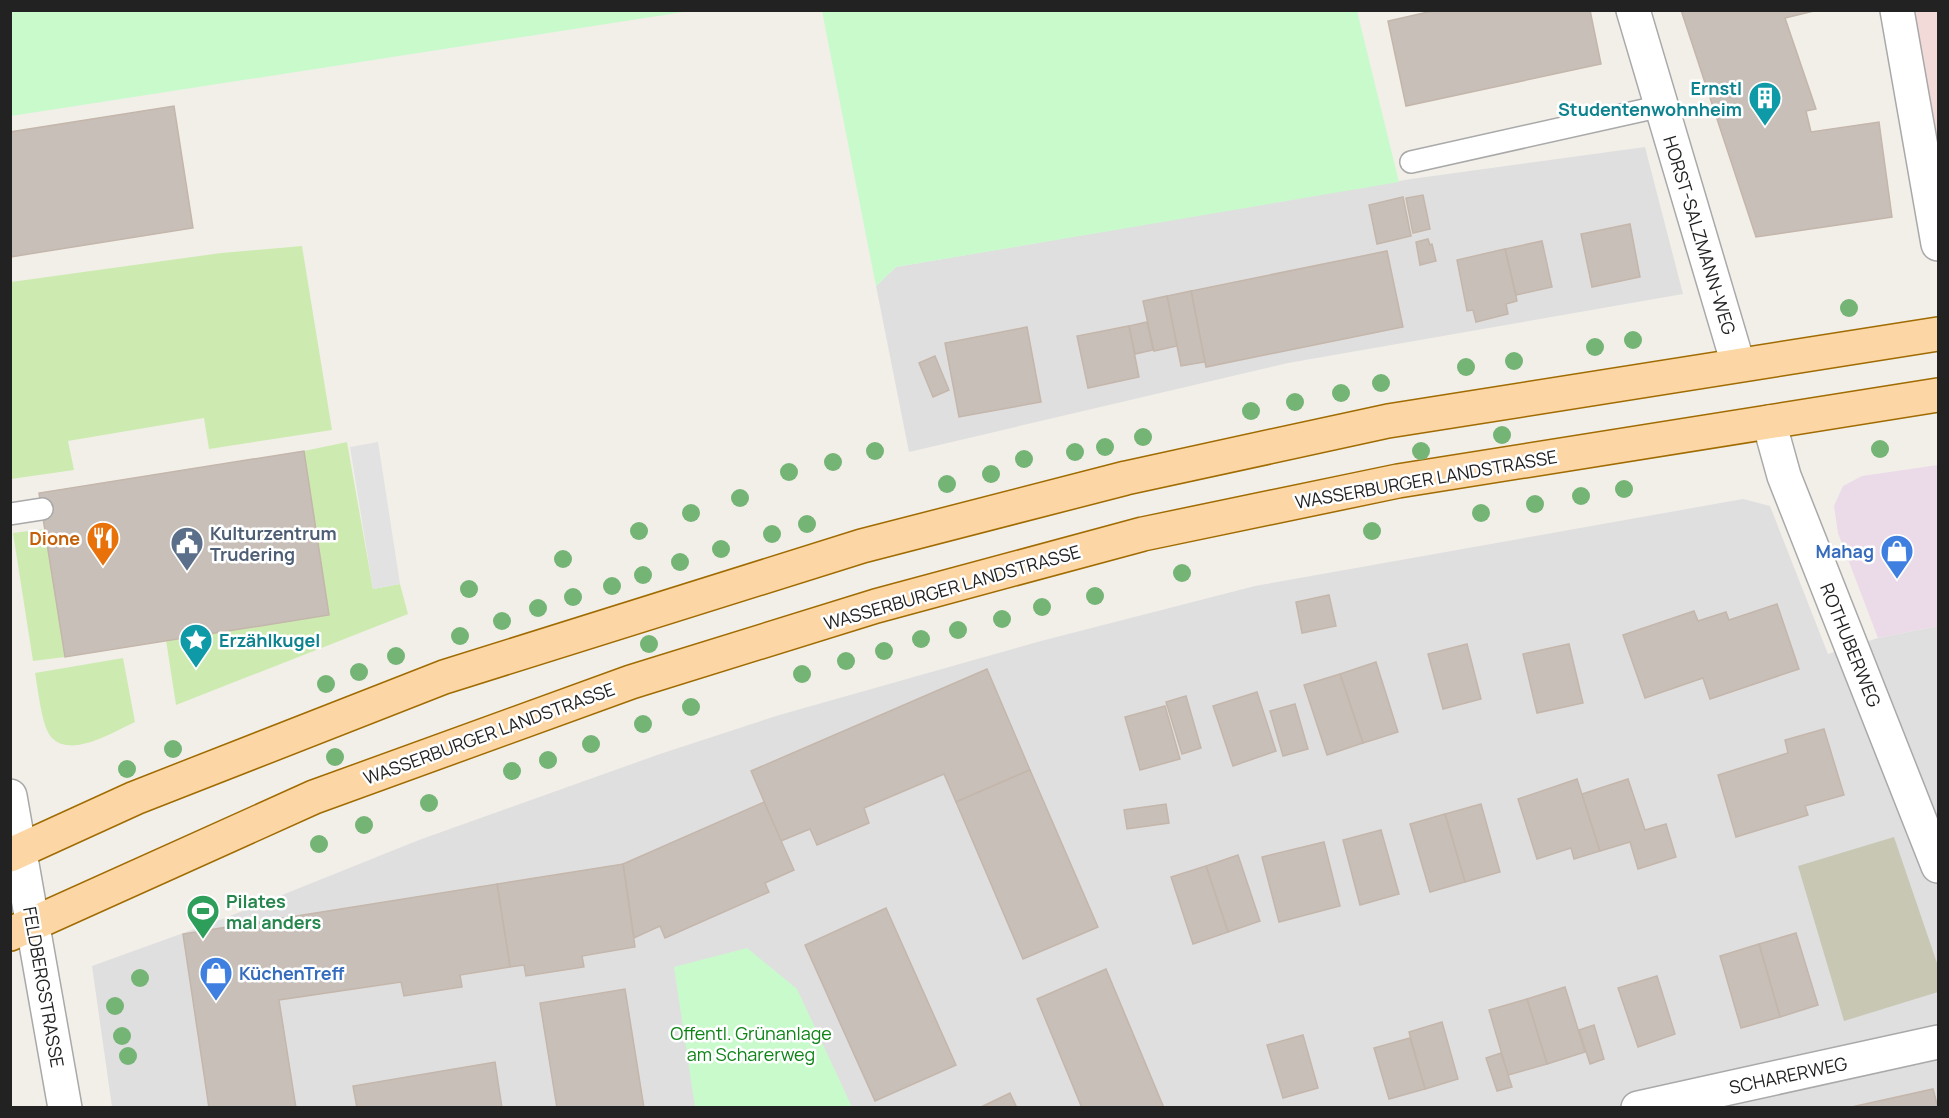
<svg xmlns="http://www.w3.org/2000/svg" width="1949" height="1118" font-family="Manrope,sans-serif">
  <rect width="100%" height="100%" fill="#f2efe9"/>
  <!-- residential -->
  <g fill="#e0dfdf">
    <path d="M 1645,147 L 1683,294 L 1288,363 L 909,452 L 876,286 L 896,267 L 1411,179 Z"/>
    <path d="M 1743,499 L 1770,506 L 1828,654 L 1878,638 L 1938,626 L 1938,1107 L 112,1107 L 92,966 L 225,918 L 419,840 L 660,754 L 776,716 L 1041,641 L 1255,586 Z"/>
  </g>
  <!-- commercial -->
  <path fill="#f2dad9" d="M 1914,11 L 1938,11 L 1938,142 Z"/>
  <!-- industrial -->
  <path fill="#ebdbe8" d="M 1938,465 L 1938,626 L 1878,638 L 1838,533 L 1834,506 L 1843,486 L 1862,476 Z"/>
  <!-- construction -->
  <path fill="#c7c7b4" d="M 1894,837 L 1938,966 L 1938,992 L 1844,1021 L 1798,866 Z"/>
  <!-- grass -->
  <g fill="#cdebb0">
    <path d="M 302,246 L 332,430 L 209,449 L 204,418 L 68,441 L 74,470 L 11,479 L 11,282 L 221,253 Z"/>
    <path d="M 347,442 L 373,589 L 400,584 L 408,614 L 176,705 L 166,640 L 329,615 L 304,451 Z"/>
    <path d="M 45,529 L 65,657 L 33,661 L 13,533 Z"/>
    <path d="M 123,658 L 135,722 C 111,733 58,767 45,725 C 40,709 38,690 35,673 Z"/>
  </g>
  <!-- park -->
  <g fill="#c8facc">
    <path d="M 11,10 L 690,10 L 690,11 L 11,116 Z"/>
    <path d="M 822,11 L 1357,11 L 1399,182 L 896,267 L 876,286 Z"/>
    <path d="M 747,948 L 797,989 L 852,1107 L 695,1107 L 674,967 Z"/>
  </g>
  <!-- parking -->
  <path fill="#e2e2e2" d="M 378,442 L 400,584 L 373,589 L 350,447 Z"/>
  <!-- building -->
  <g fill="#c7bfb8" stroke="#c4b6ab" stroke-width="1.5">
    <path d="M 1437,10 L 1590,10 L 1601,64 L 1406,106 L 1388,21 Z"/>
    <path d="M 1681,10 L 1818,10 L 1785,18 L 1816,109 L 1806,111 L 1811,132 L 1879,122 L 1892,217 L 1756,237 Z"/>
    <path d="M 174,106 L 193,228 L 10,257 L 10,132 Z"/>
    <path d="M 1423,195 L 1430,229 L 1413,233 L 1406,198 Z"/>
    <path d="M 1403,197 L 1411,236 L 1377,244 L 1369,205 Z"/>
    <path d="M 1630,224 L 1640,277 L 1592,287 L 1581,234 Z"/>
    <path d="M 1428,239 L 1430,245 L 1432,244 L 1436,261 L 1420,265 L 1416,242 Z"/>
    <path d="M 1542,241 L 1552,287 L 1516,295 L 1505,249 Z"/>
    <path d="M 1505,249 L 1517,301 L 1506,304 L 1508,314 L 1476,322 L 1473,310 L 1467,311 L 1457,260 Z"/>
    <path d="M 1387,251 L 1403,327 L 1206,367 L 1191,291 Z"/>
    <path d="M 1191,291 L 1205,362 L 1181,366 L 1167,296 Z"/>
    <path d="M 1167,296 L 1177,346 L 1154,351 L 1143,301 Z"/>
    <path d="M 1147,322 L 1153,350 L 1135,354 L 1129,326 Z"/>
    <path d="M 1129,326 L 1139,377 L 1088,388 L 1077,336 Z"/>
    <path d="M 1027,327 L 1041,402 L 959,417 L 945,343 Z"/>
    <path d="M 935,356 L 949,390 L 933,397 L 919,363 Z"/>
    <path d="M 304,451 L 329,615 L 65,657 L 39,493 Z"/>
    <path d="M 1329,595 L 1336,626 L 1302,633 L 1296,602 Z"/>
    <path d="M 1777,604 L 1799,669 L 1710,699 L 1703,678 L 1645,698 L 1623,635 L 1694,611 L 1698,621 L 1726,612 L 1729,620 Z"/>
    <path d="M 1467,644 L 1481,699 L 1443,709 L 1428,654 Z"/>
    <path d="M 1569,644 L 1583,703 L 1537,713 L 1523,654 Z"/>
    <path d="M 1376,662 L 1398,732 L 1363,743 L 1340,674 Z"/>
    <path d="M 987,669 L 1030,770 L 956,802 L 944,774 L 864,808 L 869,823 L 817,845 L 810,829 L 781,841 L 751,771 Z"/>
    <path d="M 1340,674 L 1363,743 L 1327,755 L 1304,685 Z"/>
    <path d="M 1257,692 L 1276,751 L 1233,766 L 1213,706 Z"/>
    <path d="M 1186,696 L 1201,748 L 1182,754 L 1166,702 Z"/>
    <path d="M 1295,704 L 1308,749 L 1283,756 L 1270,711 Z"/>
    <path d="M 1165,706 L 1180,759 L 1140,770 L 1125,717 Z"/>
    <path d="M 1824,729 L 1844,795 L 1805,806 L 1808,815 L 1736,837 L 1718,775 L 1788,753 L 1785,740 Z"/>
    <path d="M 1030,770 L 1098,927 L 1023,959 L 956,802 Z"/>
    <path d="M 1577,779 L 1600,851 L 1574,859 L 1571,848 L 1537,859 L 1518,799 Z"/>
    <path d="M 1628,779 L 1645,830 L 1666,824 L 1676,857 L 1638,869 L 1630,842 L 1600,851 L 1582,794 Z"/>
    <path d="M 764,802 L 794,870 L 765,883 L 769,892 L 665,938 L 660,926 L 634,938 L 623,864 Z"/>
    <path d="M 1166,804 L 1169,823 L 1127,829 L 1124,810 Z"/>
    <path d="M 1481,804 L 1500,872 L 1465,882 L 1445,814 Z"/>
    <path d="M 1445,814 L 1465,882 L 1430,892 L 1410,824 Z"/>
    <path d="M 1381,830 L 1399,894 L 1360,905 L 1343,840 Z"/>
    <path d="M 1324,842 L 1340,906 L 1279,922 L 1262,857 Z"/>
    <path d="M 1238,855 L 1260,921 L 1228,932 L 1206,866 Z"/>
    <path d="M 623,864 L 635,947 L 582,956 L 584,967 L 526,976 L 524,965 L 510,967 L 497,884 Z"/>
    <path d="M 1206,866 L 1228,932 L 1193,944 L 1171,877 Z"/>
    <path d="M 497,884 L 510,967 L 460,975 L 462,987 L 404,996 L 401,982 L 279,1000 L 296,1108 L 209,1108 L 183,934 Z"/>
    <path d="M 886,908 L 956,1065 L 875,1101 L 805,945 Z"/>
    <path d="M 1796,933 L 1818,1005 L 1780,1017 L 1759,944 Z"/>
    <path d="M 1759,944 L 1780,1017 L 1741,1028 L 1720,956 Z"/>
    <path d="M 1106,969 L 1164,1108 L 1082,1108 L 1037,999 Z"/>
    <path d="M 1657,976 L 1675,1034 L 1638,1047 L 1618,988 Z"/>
    <path d="M 1565,987 L 1585,1052 L 1547,1064 L 1527,999 Z"/>
    <path d="M 625,989 L 644,1108 L 557,1108 L 540,1003 Z"/>
    <path d="M 1527,999 L 1547,1064 L 1508,1075 L 1489,1010 Z"/>
    <path d="M 1442,1022 L 1458,1079 L 1425,1089 L 1409,1032 Z"/>
    <path d="M 1594,1025 L 1604,1059 L 1590,1064 L 1579,1030 Z"/>
    <path d="M 1303,1035 L 1318,1088 L 1283,1098 L 1267,1045 Z"/>
    <path d="M 1410,1038 L 1425,1089 L 1389,1099 L 1374,1048 Z"/>
    <path d="M 1501,1053 L 1512,1087 L 1497,1091 L 1486,1058 Z"/>
    <path d="M 495,1062 L 502,1108 L 357,1108 L 353,1086 Z"/>
    <path d="M 1933,1089 L 1938,1108 L 1847,1108 Z"/>
    <path d="M 1010,1093 L 1017,1108 L 979,1108 Z"/>
  </g>
  <g fill="none" stroke-linecap="round" stroke-linejoin="round">
    <!-- service casing -->
    <g stroke="#a9a9a9" stroke-width="24">
      <g id="service">
        <path d="M 1411,162 L 1662,106"/>
        <path d="M 10,514 L 42,509"/>
      </g>
    </g>
    <!-- minor casing -->
    <g stroke="#a9a9a9" stroke-width="36">
      <g id="minor">
        <path d="M 1633,10 L 1738,364"/>
        <path d="M 1897,10 L 1938,244"/>
        <path d="M 1769,422 L 1784,476 L 1938,866"/>
        <path d="M 1638,1108 L 1938,1042"/>
      </g>
    </g>
    <!-- tertiary casing -->
    <g stroke="#a9a9a9" stroke-width="36">
      <path id="tertiary" d="M 10,796 L 65,1108"/>
    </g>
    <!-- primary casing -->
    <g stroke="#a06b00" stroke-width="36">
      <g id="primary">
        <path d="M 10,855 L 135,798 L 444,677 L 862,546 L 1126,478 L 1388,421 L 1938,334"/>
        <path d="M 10,934 L 314,797 L 631,682 L 876,606 L 1143,534 L 1398,481 L 1938,395"/>
      </g>
    </g>
    <!-- service -->
    <use href="#service" stroke="#fff" stroke-width="21"/>
    <!-- minor -->
    <use href="#minor" stroke="#fff" stroke-width="33"/>
    <!-- tertiary -->
    <use href="#tertiary" stroke="#fff" stroke-width="33"/>
    <!-- primary -->
    <use href="#primary" stroke="#fcd6a4" stroke-width="33"/>
  </g>
  <!-- trees -->
  <g fill="#74b475">
    <circle cx="1849" cy="308" r="9"/>
    <circle cx="1633" cy="340" r="9"/>
    <circle cx="1595" cy="347" r="9"/>
    <circle cx="1514" cy="361" r="9"/>
    <circle cx="1466" cy="367" r="9"/>
    <circle cx="1381" cy="383" r="9"/>
    <circle cx="1341" cy="393" r="9"/>
    <circle cx="1295" cy="402" r="9"/>
    <circle cx="1251" cy="411" r="9"/>
    <circle cx="1502" cy="435" r="9"/>
    <circle cx="1143" cy="437" r="9"/>
    <circle cx="1105" cy="447" r="9"/>
    <circle cx="1880" cy="449" r="9"/>
    <circle cx="875" cy="451" r="9"/>
    <circle cx="1421" cy="451" r="9"/>
    <circle cx="1075" cy="452" r="9"/>
    <circle cx="1024" cy="459" r="9"/>
    <circle cx="833" cy="462" r="9"/>
    <circle cx="789" cy="472" r="9"/>
    <circle cx="991" cy="474" r="9"/>
    <circle cx="947" cy="484" r="9"/>
    <circle cx="1624" cy="489" r="9"/>
    <circle cx="1581" cy="496" r="9"/>
    <circle cx="740" cy="498" r="9"/>
    <circle cx="1535" cy="504" r="9"/>
    <circle cx="691" cy="513" r="9"/>
    <circle cx="1481" cy="513" r="9"/>
    <circle cx="807" cy="524" r="9"/>
    <circle cx="639" cy="531" r="9"/>
    <circle cx="1372" cy="531" r="9"/>
    <circle cx="772" cy="534" r="9"/>
    <circle cx="721" cy="549" r="9"/>
    <circle cx="563" cy="559" r="9"/>
    <circle cx="680" cy="562" r="9"/>
    <circle cx="1182" cy="573" r="9"/>
    <circle cx="643" cy="575" r="9"/>
    <circle cx="612" cy="586" r="9"/>
    <circle cx="469" cy="589" r="9"/>
    <circle cx="1095" cy="596" r="9"/>
    <circle cx="573" cy="597" r="9"/>
    <circle cx="1042" cy="607" r="9"/>
    <circle cx="538" cy="608" r="9"/>
    <circle cx="1002" cy="619" r="9"/>
    <circle cx="502" cy="621" r="9"/>
    <circle cx="958" cy="630" r="9"/>
    <circle cx="460" cy="636" r="9"/>
    <circle cx="921" cy="639" r="9"/>
    <circle cx="649" cy="644" r="9"/>
    <circle cx="884" cy="651" r="9"/>
    <circle cx="396" cy="656" r="9"/>
    <circle cx="846" cy="661" r="9"/>
    <circle cx="359" cy="672" r="9"/>
    <circle cx="802" cy="674" r="9"/>
    <circle cx="326" cy="684" r="9"/>
    <circle cx="691" cy="707" r="9"/>
    <circle cx="643" cy="724" r="9"/>
    <circle cx="591" cy="744" r="9"/>
    <circle cx="173" cy="749" r="9"/>
    <circle cx="335" cy="757" r="9"/>
    <circle cx="548" cy="760" r="9"/>
    <circle cx="127" cy="769" r="9"/>
    <circle cx="512" cy="771" r="9"/>
    <circle cx="429" cy="803" r="9"/>
    <circle cx="364" cy="825" r="9"/>
    <circle cx="319" cy="844" r="9"/>
    <circle cx="140" cy="978" r="9"/>
    <circle cx="115" cy="1006" r="9"/>
    <circle cx="122" cy="1036" r="9"/>
    <circle cx="128" cy="1056" r="9"/>
  </g>
  <!-- icons -->
  <defs>
    <g id="building-pin" transform="scale(1.725)"><path d="M0 17L-7.5 6A9.5 9.5 0 1 1 7.5 6Z" fill="#0f9aa8" stroke="#fff"/><path d="M-4-6H4V6H1V3H-1V6H-4ZM-2.5-4.3h1.7v1.8h-1.7ZM.8-4.3h1.7v1.8H.8ZM-2.5-1h1.7V.8h-1.7ZM.8-1h1.7V.8H.8Z" fill="#fff"/></g>
    <g id="restaurant-pin" transform="scale(1.725)"><path d="M0 17L-7.5 6A9.5 9.5 0 1 1 7.5 6Z" fill="#e8710a" stroke="#fff"/><path d="M-5-6h1v4h1v-4h1v4h1v-4h1v5L-1.5 .5V6h-2V.5L-5-1ZM5-6V6H3V1.5H1.5Q1.5-4 5-6Z" fill="#fff"/></g>
    <g id="civic-pin" transform="scale(1.725)"><path d="M0 17L-7.5 6A9.5 9.5 0 1 1 7.5 6Z" fill="#5c6f8a" stroke="#fff"/><path d="M-.6-6.5H3V-4.5H.6V-3L4-1V1h2V6H-6V1h2V-1L-.6-3ZM-1.2 2.5V6h2.4V2.5Z" fill="#fff"/></g>
    <g id="shop-pin" transform="scale(1.725)"><path d="M0 17L-7.5 6A9.5 9.5 0 1 1 7.5 6Z" fill="#3f7fe0" stroke="#fff"/><path d="M-5-2.5h2.3a2.7 3.5 0 0 1 5.4 0H5L5.5 6h-11ZM-1.5-2.5h3a1.5 2.3 0 0 0-3 0Z" fill="#fff"/></g>
    <g id="sight-pin" transform="scale(1.725)"><path d="M0 17L-7.5 6A9.5 9.5 0 1 1 7.5 6Z" fill="#0f9aa8" stroke="#fff"/><path d="M0-6L1.8-2.2L6-1.7L2.9 1.2L3.7 5.4L0 3.3L-3.7 5.4L-2.9 1.2L-6-1.7L-1.8-2.2Z" fill="#fff"/></g>
    <g id="stadium-pin" transform="scale(1.725)"><path d="M0 17L-7.5 6A9.5 9.5 0 1 1 7.5 6Z" fill="#2e9e5b" stroke="#fff"/><path d="M0-5a6.5 5 0 1 0 0 10a6.5 5 0 1 0 0-10ZM-3.5-1.8h7v3.6h-7Z" fill="#fff"/></g>
  </defs>
  <g fill-rule="evenodd">
    <use href="#building-pin" x="1765" y="98"/>
    <use href="#restaurant-pin" x="103" y="538"/>
    <use href="#civic-pin" x="187" y="543"/>
    <use href="#shop-pin" x="1897" y="551"/>
    <use href="#sight-pin" x="196" y="640"/>
    <use href="#stadium-pin" x="203" y="911"/>
    <use href="#shop-pin" x="216" y="973"/>
  </g>
  <g text-anchor="middle" dominant-baseline="central" stroke-width="5" stroke-linejoin="round" paint-order="stroke">
    <!-- culture labels -->
    <g font-size="18" font-weight="bold" fill="#0d838f" stroke="#fff" text-anchor="end">
      <text x="1742" y="88">Ernstl<tspan x="1742" dy="21">Studentenwohnheim</tspan></text>
      <text x="219" y="640" text-anchor="start">Erzählkugel</text>
    </g>
    <!-- street labels -->
    <g font-size="18" fill="#222" stroke="#fff">
      <text transform="translate(1700 235) rotate(73)">HORST-SALZMANN-WEG</text>
      <text transform="translate(1426 479) rotate(-10)">WASSERBURGER LANDSTRASSE</text>
      <text transform="translate(952 587) rotate(-16)">WASSERBURGER LANDSTRASSE</text>
      <text transform="translate(1851 645) rotate(68)">ROTHUBERWEG</text>
      <text transform="translate(489 733) rotate(-20)">WASSERBURGER LANDSTRASSE</text>
      <text transform="translate(44 987) rotate(80)">FELDBERGSTRASSE</text>
      <text transform="translate(1788 1075) rotate(-12)">SCHARERWEG</text>
    </g>
    <!-- service labels -->
    <g font-size="18" font-weight="bold" fill="#4e5e75" stroke="#fff" text-anchor="start">
      <text x="210" y="533">Kulturzentrum<tspan x="210" dy="21">Trudering</tspan></text>
    </g>
    <!-- food labels -->
    <g font-size="18" font-weight="bold" fill="#c56008" stroke="#fff" text-anchor="end">
      <text x="80" y="538">Dione</text>
    </g>
    <!-- shop labels -->
    <g font-size="18" font-weight="bold" fill="#366cbe" stroke="#fff" text-anchor="end">
      <text x="1874" y="551">Mahag</text>
      <text x="239" y="973" text-anchor="start">KüchenTreff</text>
    </g>
    <!-- leisure labels -->
    <g font-size="18" font-weight="bold" fill="#27864d" stroke="#fff" text-anchor="start">
      <text x="226" y="901">Pilates<tspan x="226" dy="21">mal anders</tspan></text>
    </g>
    <!-- park labels -->
    <g font-size="18" fill="#0c8416" stroke="#fff">
      <text x="751" y="1033">Offentl. Grünanlage<tspan x="751" dy="21">am Scharerweg</tspan></text>
    </g>
  </g>
  <!-- border -->
  <rect width="1949" height="1118" fill="none" stroke="#222222" stroke-width="24"/>
</svg>
